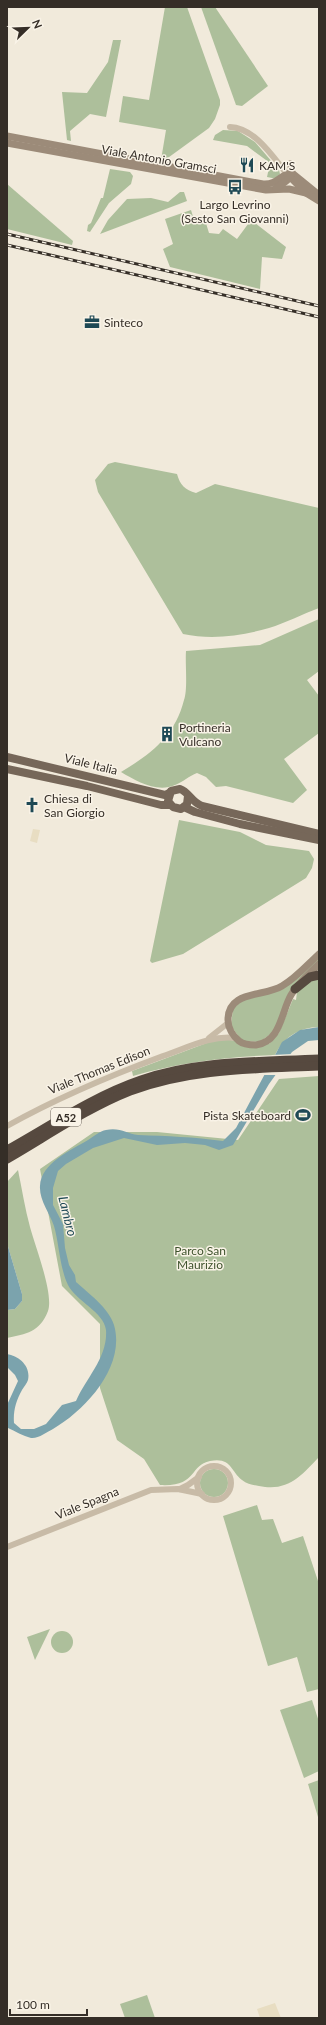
<svg xmlns="http://www.w3.org/2000/svg" width="326" height="2025" font-family="Lato,sans-serif">
  <rect width="100%" height="100%" fill="#f1eadb"/>
  <!-- green -->
  <g fill="#adbf9b">
    <path d="M 165,7 L 187,7 L 220,100 L 220,105 L 215,119 L 209,128 L 165,160 L 161,160 L 166,130 L 119,122 L 123,96 L 149,100 Z"/>
    <path d="M 201,7 L 215,7 L 268,86 L 242,106 L 236,105 Z"/>
    <path d="M 113,40 L 121,40 L 106,117 L 90,114 L 70,131 L 71,141 L 67,140 L 62,92 L 87,93 L 108,62 Z"/>
    <path d="M 223,130 L 238,131 L 255,142 L 279,170 L 280,174 L 277,179 L 267,177 L 270,163 L 247,146 L 213,140 L 215,135 Z"/>
    <path d="M 110,169 L 130,172 L 133,176 L 131,184 L 109,203 L 90,232 L 87,231 L 88,225 L 91,223 L 101,198 L 103,198 Z"/>
    <path d="M 7,184 L 73,241 L 72,245 L 7,229 Z"/>
    <path d="M 180,192 L 184,192 L 187,201 L 100,234 L 108,220 L 127,199 L 151,198 L 168,202 Z"/>
    <path d="M 191,210 L 195,223 L 205,220 L 209,233 L 219,234 L 223,229 L 237,239 L 251,220 L 286,247 L 282,259 L 262,257 L 260,289 L 170,267 L 163,249 L 173,244 L 165,219 Z"/>
    <path d="M 115,462 L 177,474 C 180,485 185,490 196,493 L 215,484 L 319,508 L 319,608 C 302,614 286,623 269,628 C 241,636 212,640 183,634 L 98,492 L 95,480 L 108,464 Z"/>
    <path d="M 319,619 L 319,671 L 307,680 L 319,696 L 319,733 L 284,759 L 307,790 L 293,803 L 226,786 L 216,787 L 206,777 L 197,773 C 189,776 183,782 175,785 C 157,793 136,781 121,772 C 151,754 175,736 184,700 C 188,689 185,664 186,651 L 260,645 Z"/>
    <path d="M 179,820 L 240,832 L 266,845 L 309,851 L 314,859 L 312,868 L 306,878 L 183,954 L 152,963 L 150,961 Z"/>
    <path d="M 319,956 L 319,961 L 302,977 L 273,1032 L 260,1042 L 242,1041 L 231,1026 L 233,1008 L 246,998 L 272,992 Z"/>
    <path d="M 319,978 L 319,1027 C 299,1027 283,1038 275,1055 C 226,1057 180,1062 133,1076 L 132,1071 L 212,1041 L 221,1039 L 269,1044 L 279,1033 L 293,999 L 296,1000 L 297,992 L 306,983 Z"/>
    <path d="M 319,1076 L 319,1457 C 301,1476 288,1492 259,1486 C 253,1485 247,1484 242,1480 C 230,1471 232,1457 210,1461 C 189,1465 198,1487 160,1485 L 144,1459 L 117,1440 L 100,1388 L 100,1324 L 62,1286 L 40,1169 L 94,1132 L 157,1132 L 238,1140 L 279,1079 Z"/>
    <path d="M 18,1170 C 22,1189 25,1209 30,1227 C 35,1246 54,1294 48,1311 C 40,1332 26,1334 7,1338 L 7,1310 L 15,1309 L 22,1301 L 22,1294 L 7,1243 L 7,1182 Z"/>
    <circle cx="214" cy="1483" r="14"/>
    <path d="M 257,1505 L 262,1520 L 273,1519 L 282,1543 L 303,1536 L 319,1584 L 319,1689 L 307,1692 L 297,1657 L 268,1666 L 223,1516 Z"/>
    <path d="M 50,1629 L 35,1660 L 27,1637 Z"/>
    <circle cx="62" cy="1642" r="11"/>
    <path d="M 312,1700 L 319,1722 L 319,1771 L 304,1778 L 280,1710 Z"/>
    <path d="M 319,1780 L 319,1817 L 318,1817 L 308,1784 Z"/>
    <path d="M 147,1995 L 155,2018 L 125,2018 L 120,2004 Z"/>
  </g>
  <!-- plaza -->
  <g fill="#e8ddc2">
    <path d="M 33,829 L 40,830 L 37,843 L 30,841 Z"/>
    <path d="M 275,2003 L 281,2018 L 260,2018 L 257,2009 Z"/>
  </g>
  <!-- water -->
  <g fill="#7ba3ad">
    <path d="M 319,1027 L 319,1040 L 308,1041 L 292,1052 L 269,1084 L 233,1145 L 219,1150 L 205,1145 L 185,1143 L 157,1145 L 124,1138 L 93,1148 L 66,1164 L 58,1171 L 53,1188 L 53,1205 L 63,1224 L 65,1248 L 69,1265 L 75,1275 L 76,1282 C 88,1293 109,1308 114,1325 C 126,1366 86,1410 53,1429 C 47,1432 38,1439 31,1438 C 23,1436 15,1431 8,1428 L 7,1405 L 18,1381 L 15,1375 L 7,1367 L 7,1354 C 19,1356 31,1366 28,1380 C 27,1383 24,1387 22,1390 C 16,1401 13,1411 14,1423 L 21,1429 L 34,1429 L 46,1424 L 62,1405 L 76,1401 C 86,1378 108,1357 106,1330 C 104,1312 76,1301 68,1285 C 60,1269 59,1243 54,1226 C 50,1214 39,1200 40,1186 C 41,1163 71,1150 88,1140 C 93,1137 100,1131 106,1130 C 120,1127 127,1134 138,1135 C 167,1136 194,1137 223,1141 L 236,1128 L 282,1042 L 300,1030 Z"/>
    <path d="M 7,1243 L 22,1294 L 22,1301 L 15,1309 L 7,1310 Z"/>
  </g>
  <!-- pier -->
  <path fill="#f1eadb" d="M 292,1054 L 278,1075 L 261,1075 L 272,1055 Z"/>
  <g fill="none" stroke-linecap="round" stroke-linejoin="round">
    <!-- tertiary -->
    <g stroke="#c8bba7" stroke-width="6">
      <path d="M 230,127 C 255,128 273,157 287,174"/>
      <path d="M 209,1038 L 228,1023"/>
      <path d="M 7,1126 C 57,1098 109,1076 163,1056 C 187,1048 210,1035 236,1038"/>
      <circle cx="214" cy="1483" r="17"/>
      <path d="M 180,1489 L 188,1485 L 199,1477"/>
      <path d="M 7,1547 L 151,1490 L 178,1489 L 202,1494"/>
    </g>
    <!-- secondary -->
    <g stroke="#9c8b79" stroke-width="7">
      <path d="M 7,136 L 263,184 C 278,185 280,174 292,173 L 319,195"/>
      <path d="M 7,143 L 266,190 L 289,189 L 306,193"/>
      <path d="M 287,174 L 306,193 L 319,201"/>
      <path d="M 276,188 C 286,182 296,176 290,164"/>
      <path d="M 319,954 C 307,965 296,978 282,986 C 264,997 228,990 228,1020 C 228,1028 233,1036 239,1041 C 244,1045 251,1045 256,1045 C 281,1042 281,1012 291,995 C 298,983 309,974 319,964"/>
    </g>
    <!-- primary -->
    <g stroke="#766759" stroke-width="8">
      <path d="M 7,757 L 165,795 L 169,793"/>
      <path d="M 7,769 L 87,786 L 161,805 L 170,805"/>
      <path d="M 188,796 L 187,804 L 181,809 L 173,807 L 168,801 L 171,791 L 180,789 C 189,792 191,802 202,806 L 319,834"/>
      <path d="M 184,807 L 195,812 L 240,824 L 319,840"/>
    </g>
    <!-- motorway -->
    <g stroke="#56493f" stroke-width="9">
      <path d="M 295,989 L 310,977 L 319,975"/>
      <path d="M 7,1150 C 50,1126 94,1096 141,1080 C 198,1060 260,1062 319,1059"/>
      <path d="M 7,1159 C 47,1136 87,1108 130,1091 C 191,1068 255,1069 319,1066"/>
    </g>
    <!-- rail casing -->
    <g stroke="#352e27" stroke-width="3">
      <g id="rail">
        <path d="M 7,234 L 319,306"/>
        <path d="M 7,245 L 319,317"/>
      </g>
    </g>
    <!-- rail -->
    <use href="#rail" stroke="#f9f3e7" stroke-width="1.5" stroke-dasharray="4.5" stroke-linecap="butt"/>
  </g>
  <!-- icons -->
  <defs>
    <g id="restaurant-bare" transform="scale(1.2)"><path d="M-5-6h1v4h1v-4h1v4h1v-4h1v5L-1.5 .5V6h-2V.5L-5-1ZM5-6V6H3V1.5H1.5Q1.5-4 5-6Z" fill="#1e4955" stroke="#f9f3e7" stroke-width="2.5" paint-order="stroke"/></g>
    <g id="bus-bare" transform="scale(1.2)"><path d="M-5-6H5V4H4V6H2V4H-2V6H-4V4H-5ZM-3.5-4V0h7V-4ZM-3.5 1.2v1.5H-2V1.2ZM2 1.2v1.5H3.5V1.2Z" fill="#1e4955" stroke="#f9f3e7" stroke-width="2.5" paint-order="stroke"/></g>
    <g id="office-bare" transform="scale(1.2)"><path d="M-6-3h4V-5.5h4V-3h4V5H-6ZM-1-4.5V-3h2v-1.5ZM-6 0V1H6V0Z" fill="#1e4955" stroke="#f9f3e7" stroke-width="2.5" paint-order="stroke"/></g>
    <g id="building-bare" transform="scale(1.2)"><path d="M-4-6H4V6H1V3H-1V6H-4ZM-2.5-4.3h1.7v1.8h-1.7ZM.8-4.3h1.7v1.8H.8ZM-2.5-1h1.7V.8h-1.7ZM.8-1h1.7V.8H.8Z" fill="#1e4955" stroke="#f9f3e7" stroke-width="2.5" paint-order="stroke"/></g>
    <g id="church-bare" transform="scale(1.2)"><path d="M-1.2-6h2.4v3.5h3.3v2.4h-3.3V6h-2.4V-.1h-3.3v-2.4h3.3Z" fill="#1e4955" stroke="#f9f3e7" stroke-width="2.5" paint-order="stroke"/></g>
    <g id="stadium-bare" transform="scale(1.2)"><path d="M0-5a6.5 5 0 1 0 0 10a6.5 5 0 1 0 0-10ZM-3.5-1.8h7v3.6h-7Z" fill="#1e4955" stroke="#f9f3e7" stroke-width="2.5" paint-order="stroke"/></g>
  </defs>
  <g fill-rule="evenodd">
    <use href="#restaurant-bare" x="247" y="165"/>
    <use href="#bus-bare" x="235" y="187"/>
    <use href="#office-bare" x="92" y="322"/>
    <use href="#building-bare" x="167" y="734"/>
    <use href="#church-bare" x="32" y="805"/>
    <use href="#stadium-bare" x="303" y="1115"/>
  </g>
  <g text-anchor="middle" dominant-baseline="central" stroke-width="3" stroke-linejoin="round" paint-order="stroke">
    <!-- shield labels -->
    <rect fill="#f9f3e7" stroke="#706961" stroke-width="1" x="51" y="1108" width="30" height="18" rx="3"/>
    <g font-size="11" font-weight="bold" fill="#352e27">
      <text x="66" y="1117">A52</text>
    </g>
    <!-- street labels -->
    <g font-size="12" fill="#352e27" stroke="#f9f3e7">
      <text transform="translate(159 159) rotate(10)">Viale Antonio Gramsci</text>
      <text transform="translate(91 764) rotate(14)">Viale Italia</text>
      <text transform="translate(99 1070) rotate(-22)">Viale Thomas Edison</text>
      <text transform="translate(87 1503) rotate(-22)">Viale Spagna</text>
    </g>
    <!-- poi labels -->
    <g font-size="12" fill="#352e27" stroke="#f9f3e7" text-anchor="start">
      <text x="259" y="165">KAM'S</text>
      <text x="235" y="204" text-anchor="middle">Largo Levrino<tspan x="235" dy="14">(Sesto San Giovanni)</tspan></text>
      <text x="104" y="322">Sinteco</text>
      <text x="179" y="727">Portineria<tspan x="179" dy="14">Vulcano</tspan></text>
      <text x="44" y="798">Chiesa di<tspan x="44" dy="14">San Giorgio</tspan></text>
      <text x="291" y="1115" text-anchor="end">Pista Skateboard</text>
    </g>
    <!-- park labels -->
    <g font-size="12" fill="#3e522c" stroke="#f9f3e7">
      <text x="200" y="1250">Parco San<tspan x="200" dy="14">Maurizio</tspan></text>
    </g>
    <!-- water labels -->
    <g font-size="13" font-style="italic" fill="#1e4955" stroke="#f9f3e7">
      <text transform="translate(68 1216) rotate(76)">Lambro</text>
    </g>
  </g>
  <!-- border -->
  <rect width="326" height="2025" fill="none" stroke="#352e27" stroke-width="16"/>
  <!-- north arrow -->
  <g transform="translate(28 28) rotate(67)" stroke="#f9f3e7" stroke-width="3" paint-order="stroke">
  <path d="M0-3L7 15L0 10L-7 15Z" fill="#352e27"/>
  <text y="-6" font-size="11" font-weight="bold" text-anchor="middle" fill="#352e27">N</text>
  </g>
  <!-- scale -->
  <path d="M10 2009v6h77v-6" fill="none" stroke="#352e27" stroke-width="2"/>
  <text x="16" y="2009" font-size="12" fill="#352e27" stroke="#f9f3e7" stroke-width="3" paint-order="stroke">100 m</text>
</svg>
